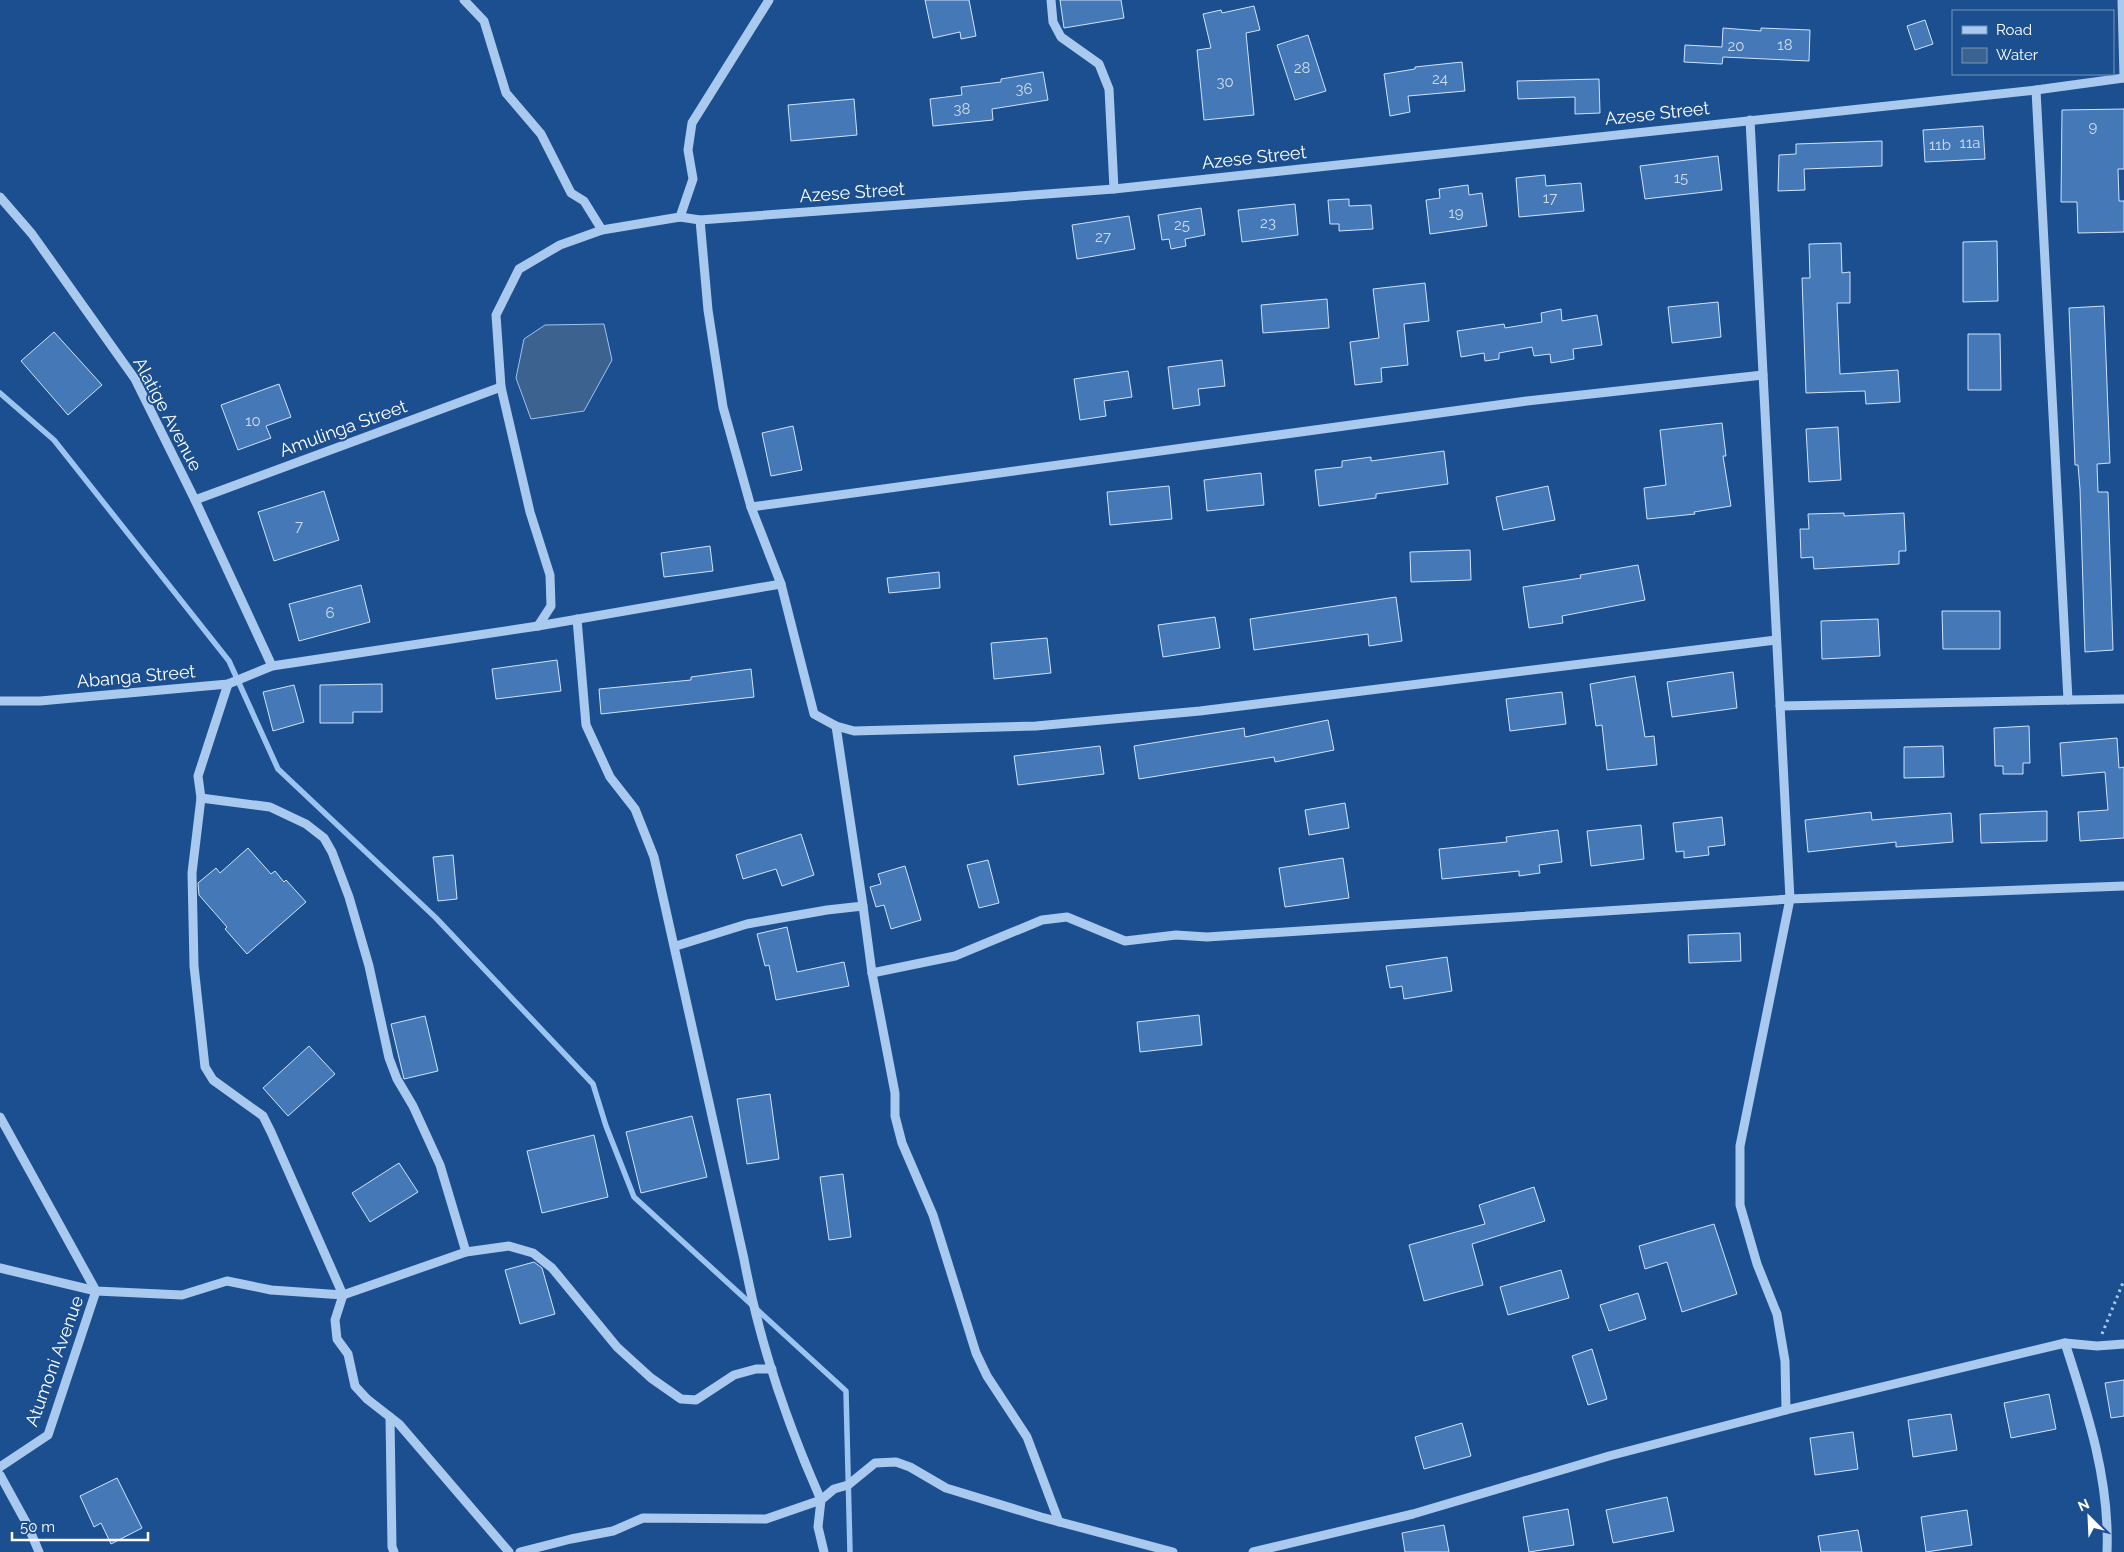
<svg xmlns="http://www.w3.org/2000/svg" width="2124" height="1552" font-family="Raleway,sans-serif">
  <rect width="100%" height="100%" fill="#1b4f8f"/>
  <!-- water -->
  <path fill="#3c6290" stroke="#9cc4f0" d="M 604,324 L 612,360 L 584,411 L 531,419 L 516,378 L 524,339 L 545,325 Z"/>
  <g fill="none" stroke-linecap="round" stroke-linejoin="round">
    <!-- stream -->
    <path stroke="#9cc4f0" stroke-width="5.5" d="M 0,393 L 54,440 L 229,661 L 278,769 L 436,918 L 593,1084 L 606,1126 L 634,1197 L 846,1391 L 850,1552"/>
  </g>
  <!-- building -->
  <g fill="#4478b7" stroke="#cfe3fa">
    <path d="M 925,0 L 969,0 L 976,36 L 961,39 L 960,32 L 933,38 Z"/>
    <path d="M 1060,0 L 1121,0 L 1124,18 L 1064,28 Z"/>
    <path d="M 1254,6 L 1260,30 L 1246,33 L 1254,115 L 1204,120 L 1197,50 L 1211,48 L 1203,14 L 1221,10 L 1222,13 Z"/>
    <path d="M 1925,20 L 1933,44 L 1915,50 L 1907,26 Z"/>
    <path d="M 1723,28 L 1761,31 L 1761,28 L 1810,30 L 1809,61 L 1723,57 L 1722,64 L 1684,62 L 1685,45 L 1722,47 Z"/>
    <path d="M 1308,35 L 1326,91 L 1295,100 L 1277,45 Z"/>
    <path d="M 1462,62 L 1465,91 L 1408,96 L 1410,112 L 1390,116 L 1384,74 L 1415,69 L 1415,67 Z"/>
    <path d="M 1043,72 L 1048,100 L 992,109 L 993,120 L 933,126 L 930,99 L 962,95 L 961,87 L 1001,82 L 1001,79 Z"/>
    <path d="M 1599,79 L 1600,113 L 1575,114 L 1575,97 L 1518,99 L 1517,81 Z"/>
    <path d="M 854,99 L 857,135 L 791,141 L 788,105 Z"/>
    <path d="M 2124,109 L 2124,169 L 2118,169 L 2119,201 L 2124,201 L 2124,232 L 2078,233 L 2077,202 L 2061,202 L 2062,110 Z"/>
    <path d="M 1983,126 L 1985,159 L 1925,162 L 1923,130 Z"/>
    <path d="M 1882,141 L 1882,166 L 1804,169 L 1805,190 L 1778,191 L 1779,155 L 1796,154 L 1796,144 Z"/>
    <path d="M 1718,156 L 1722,190 L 1645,199 L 1640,166 Z"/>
    <path d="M 1545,175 L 1546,186 L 1581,183 L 1584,211 L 1519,217 L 1516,178 Z"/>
    <path d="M 1468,185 L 1469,195 L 1482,193 L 1487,226 L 1430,234 L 1426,200 L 1440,198 L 1439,189 Z"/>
    <path d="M 1349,199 L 1349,206 L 1371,205 L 1373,229 L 1339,231 L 1339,224 L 1330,224 L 1328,200 Z"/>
    <path d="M 1295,204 L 1298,235 L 1242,242 L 1238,210 Z"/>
    <path d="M 1201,208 L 1205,235 L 1185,239 L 1186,246 L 1171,249 L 1169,239 L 1162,240 L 1158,215 Z"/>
    <path d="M 1129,216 L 1135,249 L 1077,259 L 1072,225 Z"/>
    <path d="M 1997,241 L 1998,301 L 1963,302 L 1963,242 Z"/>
    <path d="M 1841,243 L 1842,273 L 1850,272 L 1850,303 L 1837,303 L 1840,374 L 1898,370 L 1900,402 L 1866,404 L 1865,391 L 1806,393 L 1802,278 L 1810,278 L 1809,244 Z"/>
    <path d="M 1425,283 L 1429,321 L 1404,324 L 1408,365 L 1381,368 L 1382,382 L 1355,385 L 1350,342 L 1379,338 L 1373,289 Z"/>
    <path d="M 1327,299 L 1329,328 L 1263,333 L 1261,305 Z"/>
    <path d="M 1718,302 L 1721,337 L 1672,343 L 1668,307 Z"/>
    <path d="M 2104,306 L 2110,463 L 2097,464 L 2098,492 L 2108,492 L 2113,650 L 2085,652 L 2080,489 L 2078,465 L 2075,465 L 2069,308 Z"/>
    <path d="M 1561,309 L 1562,321 L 1597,315 L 1602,345 L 1573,349 L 1574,359 L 1551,363 L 1550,354 L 1534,356 L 1532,347 L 1499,353 L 1499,359 L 1485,361 L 1484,353 L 1461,357 L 1457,331 L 1504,324 L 1505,328 L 1542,322 L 1541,313 Z"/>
    <path d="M 54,332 L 102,385 L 68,415 L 21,361 Z"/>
    <path d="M 1968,334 L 2000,334 L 2001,390 L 1968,390 Z"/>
    <path d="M 1222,360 L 1225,386 L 1198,389 L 1200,405 L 1173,409 L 1168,367 Z"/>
    <path d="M 1128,371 L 1132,397 L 1104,401 L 1106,416 L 1080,420 L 1074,379 Z"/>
    <path d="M 279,384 L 291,417 L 266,426 L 271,438 L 238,450 L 221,405 Z"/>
    <path d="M 1722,423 L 1726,456 L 1723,456 L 1731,506 L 1694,512 L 1695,514 L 1647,519 L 1644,488 L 1666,485 L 1660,430 Z"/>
    <path d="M 793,426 L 802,470 L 771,476 L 762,433 Z"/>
    <path d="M 1838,427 L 1841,480 L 1809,482 L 1806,429 Z"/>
    <path d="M 1444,451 L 1448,484 L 1376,494 L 1376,498 L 1319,506 L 1315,470 L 1342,467 L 1342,461 L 1371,457 L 1371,461 Z"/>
    <path d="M 1261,473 L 1264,505 L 1207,511 L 1204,480 Z"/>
    <path d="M 1169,486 L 1172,519 L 1110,525 L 1107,492 Z"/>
    <path d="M 1548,486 L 1555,520 L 1503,530 L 1496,497 Z"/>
    <path d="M 324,491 L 339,540 L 274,561 L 258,512 Z"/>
    <path d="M 1844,513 L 1844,516 L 1904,513 L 1906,551 L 1899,551 L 1899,564 L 1814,569 L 1813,557 L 1801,558 L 1800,529 L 1809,529 L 1808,514 Z"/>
    <path d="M 710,546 L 713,571 L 664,577 L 661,553 Z"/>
    <path d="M 1470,550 L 1471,580 L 1411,582 L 1410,552 Z"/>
    <path d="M 1638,565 L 1645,600 L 1562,616 L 1563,623 L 1529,628 L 1523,587 L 1581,578 L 1580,575 Z"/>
    <path d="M 939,572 L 940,588 L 889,593 L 887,578 Z"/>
    <path d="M 361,585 L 370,622 L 299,641 L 289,604 Z"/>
    <path d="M 1396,597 L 1402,641 L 1369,646 L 1368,634 L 1254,650 L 1250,619 Z"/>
    <path d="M 1942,611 L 2000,611 L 2000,649 L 1943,649 Z"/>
    <path d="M 1215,617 L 1220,648 L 1163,657 L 1158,625 Z"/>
    <path d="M 1878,619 L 1880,656 L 1822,659 L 1821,621 Z"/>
    <path d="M 1047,638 L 1051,673 L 994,679 L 991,643 Z"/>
    <path d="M 557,660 L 561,691 L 496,699 L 492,669 Z"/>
    <path d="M 751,669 L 754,697 L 601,714 L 599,689 L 691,680 L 691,677 Z"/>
    <path d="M 1733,672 L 1737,708 L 1672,717 L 1667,682 Z"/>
    <path d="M 1635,676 L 1645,737 L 1654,736 L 1657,765 L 1607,770 L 1602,725 L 1596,726 L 1590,684 Z"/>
    <path d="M 382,684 L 382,712 L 353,712 L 353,723 L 320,723 L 320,685 Z"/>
    <path d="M 294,685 L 304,722 L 273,731 L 263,692 Z"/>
    <path d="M 1562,692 L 1566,724 L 1510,731 L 1506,699 Z"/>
    <path d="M 1328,720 L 1334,750 L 1275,762 L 1274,757 L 1139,779 L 1134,746 L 1244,728 L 1245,737 Z"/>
    <path d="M 2029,726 L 2030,763 L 2023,763 L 2023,774 L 2003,774 L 2003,766 L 1995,766 L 1994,728 Z"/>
    <path d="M 2117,738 L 2119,768 L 2124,767 L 2124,838 L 2080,841 L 2078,812 L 2108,810 L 2105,772 L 2062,776 L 2060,743 Z"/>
    <path d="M 1100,746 L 1104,774 L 1018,785 L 1014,756 Z"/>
    <path d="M 1943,746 L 1944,777 L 1904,778 L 1904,747 Z"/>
    <path d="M 1345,803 L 1349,828 L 1309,835 L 1305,810 Z"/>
    <path d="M 2047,811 L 2047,841 L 1981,843 L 1980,814 Z"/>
    <path d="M 1871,812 L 1872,820 L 1951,813 L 1953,842 L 1896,847 L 1896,842 L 1808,852 L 1805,820 Z"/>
    <path d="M 1722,817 L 1725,845 L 1708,847 L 1709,855 L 1684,858 L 1684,851 L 1676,852 L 1673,823 Z"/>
    <path d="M 1641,825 L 1644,859 L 1591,866 L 1587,831 Z"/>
    <path d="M 1558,830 L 1562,862 L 1539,865 L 1540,873 L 1519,876 L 1519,871 L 1442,879 L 1439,849 L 1507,842 L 1506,837 Z"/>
    <path d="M 801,834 L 814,875 L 782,886 L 776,869 L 743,879 L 736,855 Z"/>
    <path d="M 248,848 L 271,874 L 275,871 L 284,882 L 286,880 L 306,902 L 247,954 L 225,929 L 227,927 L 199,895 L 198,883 L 216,868 L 220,873 Z"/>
    <path d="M 453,855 L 457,899 L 438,901 L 433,857 Z"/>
    <path d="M 1343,858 L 1349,898 L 1285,907 L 1279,868 Z"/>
    <path d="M 988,860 L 999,903 L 979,908 L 967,865 Z"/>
    <path d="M 905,866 L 921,920 L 891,929 L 884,905 L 876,907 L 870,887 L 881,884 L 878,874 Z"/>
    <path d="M 787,927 L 797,972 L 844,962 L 849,986 L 776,1000 L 769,965 L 765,966 L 757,934 Z"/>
    <path d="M 1740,933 L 1741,961 L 1689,963 L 1688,935 Z"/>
    <path d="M 1447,957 L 1452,991 L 1404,999 L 1402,986 L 1390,988 L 1386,966 Z"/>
    <path d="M 1199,1015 L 1202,1045 L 1140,1052 L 1137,1022 Z"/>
    <path d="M 425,1016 L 438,1071 L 404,1079 L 391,1024 Z"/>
    <path d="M 309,1046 L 335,1074 L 288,1116 L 263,1088 Z"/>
    <path d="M 770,1094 L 779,1159 L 747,1164 L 737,1099 Z"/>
    <path d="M 692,1116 L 707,1177 L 641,1193 L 626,1132 Z"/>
    <path d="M 594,1135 L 608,1197 L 542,1213 L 527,1151 Z"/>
    <path d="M 399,1163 L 418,1192 L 370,1222 L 352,1193 Z"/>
    <path d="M 843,1174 L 851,1237 L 829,1240 L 820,1177 Z"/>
    <path d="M 1534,1187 L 1545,1221 L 1472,1244 L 1483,1285 L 1424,1301 L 1409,1245 L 1485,1224 L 1479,1205 Z"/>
    <path d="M 1714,1224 L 1737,1294 L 1682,1312 L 1667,1262 L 1645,1269 L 1639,1246 Z"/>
    <path d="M 534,1262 L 542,1268 L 555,1314 L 520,1324 L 505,1270 Z"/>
    <path d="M 1561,1270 L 1569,1298 L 1508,1315 L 1500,1287 Z"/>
    <path d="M 1638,1293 L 1646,1319 L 1609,1331 L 1600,1305 Z"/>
    <path d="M 1592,1349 L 1607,1399 L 1588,1405 L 1572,1356 Z"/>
    <path d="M 2124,1380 L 2124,1416 L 2111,1418 L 2105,1383 Z"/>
    <path d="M 2049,1394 L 2056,1429 L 2011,1438 L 2004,1403 Z"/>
    <path d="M 1951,1414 L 1957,1450 L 1913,1457 L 1908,1420 Z"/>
    <path d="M 1462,1423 L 1471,1456 L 1424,1469 L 1415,1437 Z"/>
    <path d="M 1853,1432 L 1858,1469 L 1815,1475 L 1810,1438 Z"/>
    <path d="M 117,1478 L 142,1528 L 111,1544 L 101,1523 L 94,1527 L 80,1496 Z"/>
    <path d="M 1667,1497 L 1674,1531 L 1613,1543 L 1606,1510 Z"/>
    <path d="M 1568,1509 L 1574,1545 L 1529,1552 L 1523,1517 Z"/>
    <path d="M 1967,1510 L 1972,1545 L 1926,1552 L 1921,1517 Z"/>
    <path d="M 1444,1525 L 1449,1552 L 1405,1552 L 1402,1533 Z"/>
    <path d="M 1858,1530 L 1862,1552 L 1821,1552 L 1818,1536 Z"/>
  </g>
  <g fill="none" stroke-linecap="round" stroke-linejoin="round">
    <!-- path -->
    <path stroke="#a9c9ee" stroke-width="3" stroke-dasharray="2.5 4" stroke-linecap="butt" d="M 2102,1334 L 2124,1280"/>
    <!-- minor -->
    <g stroke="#a9c9ee" stroke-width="9">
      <path d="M 464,0 L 484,21 L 506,93 L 541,134 L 571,193 L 584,201 L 602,230"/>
      <path d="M 1051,0 L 1053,22 L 1061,37 L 1099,64 L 1109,89 L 1114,189"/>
      <path d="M 2122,0 L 2124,78"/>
      <path d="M 2036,90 L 2068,700"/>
      <path d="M 1750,120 L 1790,899 L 1740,1146 L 1740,1205 L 1757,1264 L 1777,1314 L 1785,1361 L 1786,1410"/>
      <path d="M 0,197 L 32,234 L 135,379 L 195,500 L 272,666"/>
      <path d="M 680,217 L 693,179 L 688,150 L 692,123 L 769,0"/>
      <path d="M 700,220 L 708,310 L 723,407 L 751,507 L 781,584 L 814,714 L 836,726 L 854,731 L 1036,726 L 1200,711 L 1776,640"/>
      <path d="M 195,500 L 501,387"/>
      <path d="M 751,507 L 1527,401 L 1763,375"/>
      <path d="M 538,626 L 551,606 L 550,575 L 530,512 L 501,387 L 496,315 L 519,269 L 560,245 L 602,230 L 680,217 L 700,220 L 1114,189 L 2036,90 L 2124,78"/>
      <path d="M 228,684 L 198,776 L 201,798 L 192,873 L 194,966 L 205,1067 L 213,1080 L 263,1116 L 271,1132 L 343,1295 L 335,1320 L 337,1339 L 348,1354 L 355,1386 L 367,1399 L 399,1424 L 509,1552"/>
      <path d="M 0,701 L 40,701 L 228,684 L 272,666 L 538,626 L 781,584"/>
      <path d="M 1780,706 L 2124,699"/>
      <path d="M 201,798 L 270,807 L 306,824 L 324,838 L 332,852 L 349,897 L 369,966 L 389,1058 L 397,1079 L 413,1106 L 440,1165 L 466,1252"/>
      <path d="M 863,906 L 872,973 L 895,1093 L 895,1116 L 902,1143 L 933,1215 L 976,1353 L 987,1376 L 1027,1437 L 1059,1522"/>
      <path d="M 676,946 L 747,924 L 827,910 L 863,906 L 836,726"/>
      <path d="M 872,973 L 955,956 L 1042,920 L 1067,917 L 1125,941 L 1176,935 L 1207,937 L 1790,899 L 2124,886"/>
      <path d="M 0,1117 L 96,1291 L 48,1435 L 0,1467"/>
      <path d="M 0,1268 L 96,1291 L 182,1295 L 227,1281 L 271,1290 L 343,1295 L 466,1252 L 509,1246 L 533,1253 L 552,1268 L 617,1347 L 651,1378 L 681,1399 L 696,1400 L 734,1375 L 756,1369 L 772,1369"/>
      <path d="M 2065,1343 C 2087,1411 2110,1480 2107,1552"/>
      <path d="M 390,1417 L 392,1547 L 394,1552"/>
      <path d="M 0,1475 L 28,1526 L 39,1552"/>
      <path d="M 520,1552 L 571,1539 L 613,1531 L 643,1518 L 766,1519 L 821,1500 C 787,1423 759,1342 744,1259 L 654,857 L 635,809 L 610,777 L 586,725 L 577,619"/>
      <path d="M 824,1552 L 818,1527 L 821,1500 L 834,1489 L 848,1485 L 875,1463 L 896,1462 L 910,1467 L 946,1488 L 1041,1517 L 1173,1552"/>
      <path d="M 1253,1552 L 1413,1514 L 1609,1456 L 1786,1410 L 2065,1343 L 2097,1346 L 2124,1344"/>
    </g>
  </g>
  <g text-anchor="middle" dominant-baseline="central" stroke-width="4" stroke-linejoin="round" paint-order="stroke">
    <!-- number labels -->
    <g font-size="15" fill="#d0dded">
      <text x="1785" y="45">18</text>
      <text x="1736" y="46">20</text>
      <text x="1302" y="68">28</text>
      <text x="1440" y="79">24</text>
      <text x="1225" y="82">30</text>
      <text x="1024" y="89">36</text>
      <text x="962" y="109">38</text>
      <text x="2093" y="127">9</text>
      <text x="1970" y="143">11a</text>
      <text x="1940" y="145">11b</text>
      <text x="1681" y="178">15</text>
      <text x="1550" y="198">17</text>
      <text x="1456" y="213">19</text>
      <text x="1268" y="223">23</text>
      <text x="1182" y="225">25</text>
      <text x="1103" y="237">27</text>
      <text x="253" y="421">10</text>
      <text x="299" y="526">7</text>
      <text x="330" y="613">6</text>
    </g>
    <!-- street labels -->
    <g font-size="18" fill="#fff" stroke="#1b4f8f">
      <text transform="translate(1657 113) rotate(-6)">Azese Street</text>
      <text transform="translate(1254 157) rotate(-6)">Azese Street</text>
      <text transform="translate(852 192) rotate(-4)">Azese Street</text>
      <text transform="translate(168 414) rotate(62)">Alatige Avenue</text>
      <text transform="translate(343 428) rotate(-20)">Amulinga Street</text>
      <text transform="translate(136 676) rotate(-5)">Abanga Street</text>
      <text transform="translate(54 1361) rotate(-70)">Atumoni Avenue</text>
    </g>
  </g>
  <!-- legend -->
  <rect x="1952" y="10" width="162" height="65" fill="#1b4f8f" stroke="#7695bc"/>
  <rect x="1962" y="26" width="25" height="8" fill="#a9c9ee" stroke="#7695bc"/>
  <text x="1996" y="35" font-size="15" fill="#ffffff">Road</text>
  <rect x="1962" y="48" width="25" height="15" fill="#3c6290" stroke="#7695bc"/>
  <text x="1996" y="60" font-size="15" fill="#ffffff">Water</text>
  <!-- north arrow -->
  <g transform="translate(2089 1517) rotate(336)" stroke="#1b4f8f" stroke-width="4" paint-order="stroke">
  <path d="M0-4L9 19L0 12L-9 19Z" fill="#ffffff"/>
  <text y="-8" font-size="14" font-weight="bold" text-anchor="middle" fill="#ffffff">N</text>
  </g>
  <!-- scale -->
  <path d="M12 1532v8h136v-8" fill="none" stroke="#ffffff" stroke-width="2.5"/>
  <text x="20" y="1532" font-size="15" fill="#ffffff" stroke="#1b4f8f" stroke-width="4" paint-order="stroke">50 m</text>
</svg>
